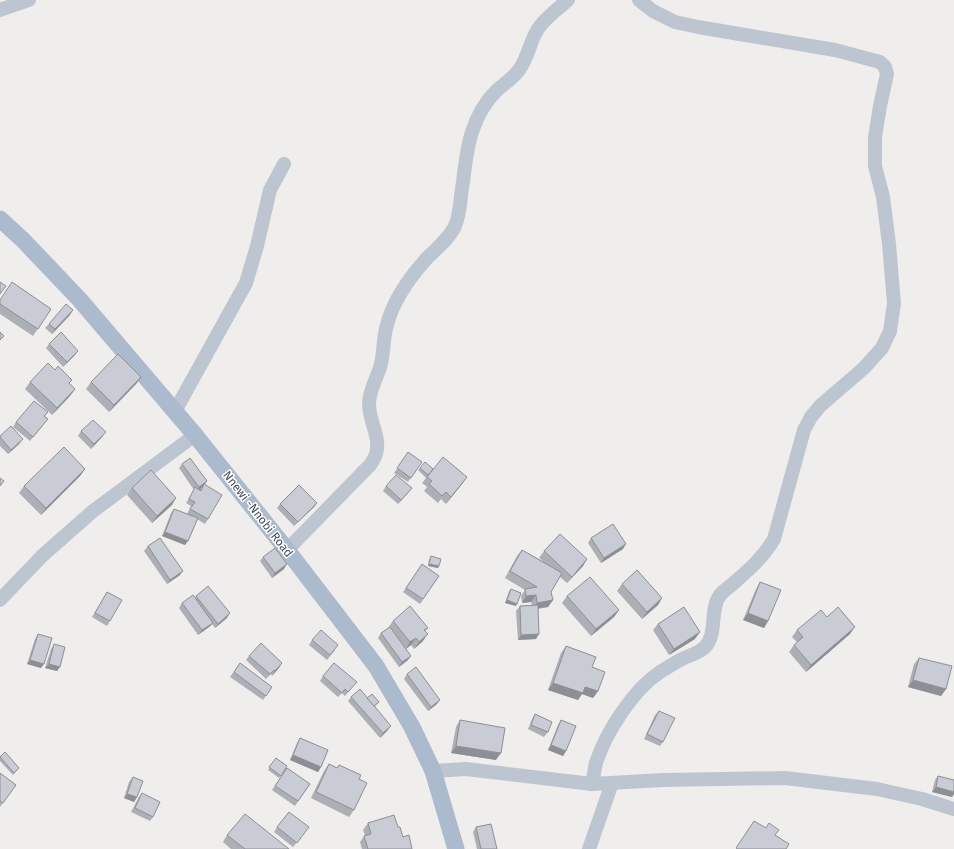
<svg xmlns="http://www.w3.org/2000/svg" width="954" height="849" font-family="'Fira Sans',sans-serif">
  <rect width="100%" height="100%" fill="#f0eeed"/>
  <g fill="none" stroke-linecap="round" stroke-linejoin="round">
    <!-- minor -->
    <g stroke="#bdc6d0" stroke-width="14">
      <path d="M 0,10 L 29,0"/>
      <path d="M 175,411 L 246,283 L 257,246 L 270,190 L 284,164"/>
      <path d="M 287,550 L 370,465 C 372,462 375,458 376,454 C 381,438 369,421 369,404 C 369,389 378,377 381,364 C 384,351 383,337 387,325 C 393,300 410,277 427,258 C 436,249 449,239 455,226 C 461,212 460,197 463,182 C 465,165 467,147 472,132 C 477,116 485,102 497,90 C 504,84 513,78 519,70 C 529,56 529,43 538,29 C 544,19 559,8 568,0"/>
      <path d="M 0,600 L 42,556 L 93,511 L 195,435"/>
      <path d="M 433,771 L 466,769 L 592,784 L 663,780 L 785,778 L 877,789 L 922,799 L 954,809"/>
      <path d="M 592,784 C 594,777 594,770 596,763 C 606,732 633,690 660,672 C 668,667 676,662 684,658 C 691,655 699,653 705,647 C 718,633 709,610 720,595 C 724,590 731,586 736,581 C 751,568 764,556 774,539 L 804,430 L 811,417 L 820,406 L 864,368 L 882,348 L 890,331 L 894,303 L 889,244 L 883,197 L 875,166 L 875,137 L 880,106 L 887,74 L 885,67 L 880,62 L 835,50 L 698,27 L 675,22 L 653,11 L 639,0"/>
      <path d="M 589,849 L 612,783"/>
    </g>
    <!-- major -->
    <path stroke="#acbace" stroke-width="17" d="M 0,219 L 23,240 L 80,300 L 195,435 L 287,550 L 376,666 L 412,727 L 433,771 L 456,849"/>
  </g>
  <!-- wall -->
  <g fill="#adafb6">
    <path d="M 0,300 L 51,309 L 33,336 L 0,314 Z"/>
    <path d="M 70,315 L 52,334 L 45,328 L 49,324 Z"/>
    <path d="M 49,344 L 75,355 L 63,367 L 46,348 Z"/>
    <path d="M 141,377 L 136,384 L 109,412 L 86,389 L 91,382 Z"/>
    <path d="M 30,382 L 75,389 L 70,396 L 52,415 L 25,389 Z"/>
    <path d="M 48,412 L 45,416 L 48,419 L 30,441 L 13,427 L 16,422 Z"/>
    <path d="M 81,431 L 102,437 L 91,449 L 78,436 Z"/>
    <path d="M 0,436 L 23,439 L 19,444 L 8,454 L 0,446 Z"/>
    <path d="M 408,452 L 422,462 L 408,482 L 394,473 Z"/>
    <path d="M 182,464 L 205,485 L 208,519 L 205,524 L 197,519 L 185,545 L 162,536 L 171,513 L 174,509 L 187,514 L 191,506 L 186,503 L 194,490 L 179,468 Z"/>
    <path d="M 420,468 L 433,469 L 467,477 L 462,484 L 446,504 L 441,499 L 438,503 L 424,491 L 427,487 L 422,483 L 426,478 L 418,470 Z"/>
    <path d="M 85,469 L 80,476 L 41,515 L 19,493 L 24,486 Z"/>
    <path d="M 386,486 L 408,493 L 398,504 L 383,491 Z"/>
    <path d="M 132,488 L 172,505 L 152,523 L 127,495 Z"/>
    <path d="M 317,503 L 314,507 L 294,526 L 277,508 L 280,504 Z"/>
    <path d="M 591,538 L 623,549 L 601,563 L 588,543 Z"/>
    <path d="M 148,546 L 180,575 L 167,584 L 144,551 Z"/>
    <path d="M 522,550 L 544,562 L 539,558 L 544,551 L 587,559 L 583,566 L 567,583 L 560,577 L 551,592 L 553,600 L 548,607 L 538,609 L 536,639 L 518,640 L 516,611 L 520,606 L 532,605 L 531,602 L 522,603 L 521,596 L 525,590 L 505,578 L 517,556 Z"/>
    <path d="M 431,556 L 439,566 L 438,568 L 428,566 L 429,559 Z"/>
    <path d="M 263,557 L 284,569 L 272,578 L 260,561 Z"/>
    <path d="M 422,564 L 439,576 L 420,604 L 403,592 Z"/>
    <path d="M 760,582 L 768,621 L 764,628 L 743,620 L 756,589 Z"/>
    <path d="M 622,584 L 662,598 L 658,605 L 642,619 L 617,591 Z"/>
    <path d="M 511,589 L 516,606 L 505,603 L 509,591 Z"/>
    <path d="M 107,592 L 110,621 L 107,626 L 92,617 Z"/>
    <path d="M 196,596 L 227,618 L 215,628 L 212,624 L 209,627 L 198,635 L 179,608 L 182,603 L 195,598 Z"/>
    <path d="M 567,596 L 619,610 L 614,617 L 591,636 L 562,603 Z"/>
    <path d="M 827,617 L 850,634 L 806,672 L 789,652 L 794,645 L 797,642 L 792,637 L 797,630 Z"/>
    <path d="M 393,621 L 428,628 L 425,631 L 423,641 L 414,649 L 411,645 L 406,649 L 408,660 L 399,667 L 378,638 L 381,633 L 388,628 Z"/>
    <path d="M 658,624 L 695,639 L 669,655 L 653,630 Z"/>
    <path d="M 38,634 L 41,668 L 27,664 L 35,639 Z"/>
    <path d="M 312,640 L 335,650 L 327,660 L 309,645 Z"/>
    <path d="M 54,644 L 60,667 L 57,671 L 45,668 L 51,649 Z"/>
    <path d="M 566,646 L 592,667 L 598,691 L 593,698 L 582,694 L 578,700 L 548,690 L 561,653 Z"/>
    <path d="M 249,656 L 279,668 L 272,676 L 271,674 L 266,679 L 246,660 Z"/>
    <path d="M 919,658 L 946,689 L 941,696 L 908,687 L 914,664 Z"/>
    <path d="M 240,663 L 272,687 L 263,700 L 230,677 Z"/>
    <path d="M 407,674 L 437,704 L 428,711 L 404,679 Z"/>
    <path d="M 323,676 L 353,686 L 345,696 L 342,693 L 338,697 L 320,681 Z"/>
    <path d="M 351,697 L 367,698 L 379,702 L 375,706 L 388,730 L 380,738 L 348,701 Z"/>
    <path d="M 659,711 L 663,742 L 660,746 L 644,739 L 655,715 Z"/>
    <path d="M 535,714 L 548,732 L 544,737 L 528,729 L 532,719 Z"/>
    <path d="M 460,720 L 496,760 L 451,753 L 456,727 Z"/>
    <path d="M 561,720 L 566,751 L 563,756 L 548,750 L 558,725 Z"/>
    <path d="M 300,738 L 321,767 L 318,772 L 290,760 L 297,743 Z"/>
    <path d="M 5,752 L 19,768 L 13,775 L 0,761 L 0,757 Z"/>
    <path d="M 276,758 L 287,766 L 279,778 L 268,770 Z"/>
    <path d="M 329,764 L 337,768 L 339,765 L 359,779 L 354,810 L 349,817 L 311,798 L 324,771 Z"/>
    <path d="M 287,768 L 310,784 L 295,806 L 272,790 Z"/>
    <path d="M 0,773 L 16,785 L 0,807 Z"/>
    <path d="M 938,776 L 954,780 L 954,794 L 952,797 L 932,792 L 935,780 Z"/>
    <path d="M 133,777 L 137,797 L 134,802 L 124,798 L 129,782 Z"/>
    <path d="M 142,793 L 153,817 L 150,821 L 131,812 L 139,797 Z"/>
    <path d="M 368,823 L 398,827 L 403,837 L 412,849 L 362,849 L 360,842 L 365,835 L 363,830 Z"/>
    <path d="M 277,827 L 305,832 L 293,847 L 274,832 Z"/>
    <path d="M 476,827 L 497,849 L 477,849 L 473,832 Z"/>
    <path d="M 227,835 L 289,849 L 231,849 L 223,842 Z"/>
  </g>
  <!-- shaded-wall -->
  <g fill="#8d8f94">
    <path d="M 73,310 L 70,315 L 52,334 L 55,329 Z"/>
    <path d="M 78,351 L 75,355 L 63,367 L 67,362 Z"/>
    <path d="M 141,377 L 136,384 L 109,412 L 114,405 Z"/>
    <path d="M 75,389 L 70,396 L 52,415 L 57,408 Z"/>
    <path d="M 106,432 L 102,437 L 91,449 L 94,444 Z"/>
    <path d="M 23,439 L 19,444 L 8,454 L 11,450 Z"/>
    <path d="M 85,469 L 80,476 L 41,515 L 46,508 Z"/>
    <path d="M 467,477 L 462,484 L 446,504 L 451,497 Z"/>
    <path d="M 207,481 L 204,486 L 196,492 L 199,487 Z"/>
    <path d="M 412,488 L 408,493 L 398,504 L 401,500 Z"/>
    <path d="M 176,498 L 172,505 L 152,523 L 157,516 Z"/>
    <path d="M 317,503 L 314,507 L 294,526 Z"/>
    <path d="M 165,532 L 188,541 L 185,545 L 162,536 Z"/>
    <path d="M 626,544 L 623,549 L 601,563 L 604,558 Z"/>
    <path d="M 587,559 L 583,566 L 567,583 Z"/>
    <path d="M 287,564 L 284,569 L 272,578 L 275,573 Z"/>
    <path d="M 429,564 L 439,566 L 438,568 L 428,566 Z"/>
    <path d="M 183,571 L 180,575 L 167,584 L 170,580 Z"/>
    <path d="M 536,595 L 531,602 L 522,603 L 526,596 Z"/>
    <path d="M 662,598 L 658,605 L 642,619 L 647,612 Z"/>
    <path d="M 507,600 L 517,604 L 516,606 L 505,603 Z"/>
    <path d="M 553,600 L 548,607 L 533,609 L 537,603 Z"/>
    <path d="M 619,610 L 614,617 L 591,636 L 596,629 Z"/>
    <path d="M 230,613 L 227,618 L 215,628 L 218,624 Z"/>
    <path d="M 748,613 L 768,621 L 764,628 L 743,620 Z"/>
    <path d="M 213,623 L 209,627 L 198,635 L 202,630 Z"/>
    <path d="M 855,627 L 850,634 L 806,672 L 811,665 Z"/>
    <path d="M 700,632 L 695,639 L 669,655 L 674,649 Z"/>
    <path d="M 428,634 L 423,641 L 414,649 L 419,642 Z"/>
    <path d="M 539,634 L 536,639 L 518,640 L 521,635 Z"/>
    <path d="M 416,638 L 411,645 L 406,649 L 410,642 Z"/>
    <path d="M 411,656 L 408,660 L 399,667 L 402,662 Z"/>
    <path d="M 30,660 L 44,664 L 41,668 L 27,664 Z"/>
    <path d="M 282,663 L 279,668 L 272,676 L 275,671 Z"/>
    <path d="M 49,664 L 60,667 L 57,671 L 45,668 Z"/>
    <path d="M 913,680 L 946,689 L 941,696 L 908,687 Z"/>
    <path d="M 553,683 L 585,687 L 598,691 L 593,698 L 582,694 L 578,700 L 548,690 Z"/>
    <path d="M 440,700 L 437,704 L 428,711 L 431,707 Z"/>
    <path d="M 391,726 L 388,730 L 380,738 L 383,733 Z"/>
    <path d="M 551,745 L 566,751 L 563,756 L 548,750 Z"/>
    <path d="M 456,746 L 501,753 L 496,760 L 451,753 Z"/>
    <path d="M 293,755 L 321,767 L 318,772 L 290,760 Z"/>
    <path d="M 936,787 L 954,792 L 954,794 L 952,797 L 932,792 Z"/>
    <path d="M 127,794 L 137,797 L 134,802 L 124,798 Z"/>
  </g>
  <!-- building -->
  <g fill="#c9ccd4" stroke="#8d8f94">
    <path d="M 0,282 L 6,286 L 0,294 Z"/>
    <path d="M 12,282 L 51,309 L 38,329 L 0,304 L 0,300 Z"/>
    <path d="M 66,304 L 73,310 L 55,329 L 49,324 Z"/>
    <path d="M 0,332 L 4,336 L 0,340 Z"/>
    <path d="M 61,332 L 78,351 L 67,362 L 49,344 Z"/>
    <path d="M 118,354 L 141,377 L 114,405 L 91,382 Z"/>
    <path d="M 48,363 L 55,370 L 58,366 L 72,380 L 69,383 L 75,389 L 57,408 L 30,382 Z"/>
    <path d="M 34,401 L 48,412 L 44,416 L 48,419 L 33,437 L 16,422 Z"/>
    <path d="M 93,420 L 106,432 L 94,444 L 81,431 Z"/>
    <path d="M 11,426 L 23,439 L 11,450 L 0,437 L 0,436 Z"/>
    <path d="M 64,447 L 85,469 L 46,508 L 24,486 Z"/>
    <path d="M 408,452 L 422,462 L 411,478 L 397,468 Z"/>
    <path d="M 443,457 L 467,477 L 451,497 L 446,492 L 442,496 L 429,484 L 432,481 L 427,477 Z"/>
    <path d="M 190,458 L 207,481 L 199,487 L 182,464 Z"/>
    <path d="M 425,462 L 433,469 L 428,475 L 420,468 Z"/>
    <path d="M 151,470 L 176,498 L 157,516 L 132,488 Z"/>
    <path d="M 396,475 L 412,488 L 401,500 L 386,486 Z"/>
    <path d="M 0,478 L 4,481 L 0,486 Z"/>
    <path d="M 204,484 L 222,495 L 208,519 L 190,509 L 195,502 L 189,499 L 195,487 L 201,491 Z"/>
    <path d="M 299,485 L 317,503 L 298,522 L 280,504 Z"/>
    <path d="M 174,509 L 198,518 L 188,541 L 165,532 Z"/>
    <path d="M 613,524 L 626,544 L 604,558 L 591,538 Z"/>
    <path d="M 560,534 L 587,559 L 572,577 L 544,551 Z"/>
    <path d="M 160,538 L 183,571 L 170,580 L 148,546 Z"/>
    <path d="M 275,548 L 287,564 L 275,573 L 263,557 Z"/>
    <path d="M 522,550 L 562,573 L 551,592 L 553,600 L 537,603 L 536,595 L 526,596 L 525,589 L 537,587 L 510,571 Z"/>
    <path d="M 431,556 L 441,559 L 439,566 L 429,564 Z"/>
    <path d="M 422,564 L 439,576 L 423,599 L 406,588 Z"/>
    <path d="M 637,570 L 662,598 L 647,612 L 622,584 Z"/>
    <path d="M 590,577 L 619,610 L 596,629 L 567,596 Z"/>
    <path d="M 760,582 L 781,590 L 768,621 L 748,613 Z"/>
    <path d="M 208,586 L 230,613 L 218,624 L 196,596 Z"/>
    <path d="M 511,589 L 521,593 L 517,604 L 507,600 Z"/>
    <path d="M 107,592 L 122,600 L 110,621 L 95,613 Z"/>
    <path d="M 193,595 L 213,623 L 202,630 L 182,603 Z"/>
    <path d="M 538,605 L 539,634 L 521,635 L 520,606 Z"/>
    <path d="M 410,606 L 428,628 L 424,630 L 428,634 L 419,642 L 416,638 L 410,642 L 393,621 Z"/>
    <path d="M 684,607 L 700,632 L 674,649 L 658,624 Z"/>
    <path d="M 838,607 L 855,627 L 811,665 L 794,645 L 803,637 L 797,630 L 821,610 L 827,617 Z"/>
    <path d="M 390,627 L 411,656 L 402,662 L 381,633 Z"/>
    <path d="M 321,630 L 338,645 L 330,655 L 312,640 Z"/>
    <path d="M 38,634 L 52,638 L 44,664 L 30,660 Z"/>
    <path d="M 261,643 L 282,663 L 275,671 L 274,670 L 270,674 L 249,656 Z"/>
    <path d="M 54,644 L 65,647 L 60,667 L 49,664 Z"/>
    <path d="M 566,646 L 596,657 L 592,667 L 605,672 L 598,691 L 585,687 L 583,693 L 553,683 Z"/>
    <path d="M 919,658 L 952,666 L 946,689 L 913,680 Z"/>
    <path d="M 240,663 L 272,687 L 266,696 L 234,672 Z"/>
    <path d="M 334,663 L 357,682 L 348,692 L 345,689 L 342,693 L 323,676 Z"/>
    <path d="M 416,667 L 440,700 L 431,707 L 407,674 Z"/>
    <path d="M 360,689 L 391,726 L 383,733 L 351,697 Z"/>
    <path d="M 372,694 L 379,702 L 374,706 L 367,698 Z"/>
    <path d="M 659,711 L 675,718 L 663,742 L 647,734 Z"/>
    <path d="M 535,714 L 552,722 L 548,732 L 531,725 Z"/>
    <path d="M 460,720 L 505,728 L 501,753 L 456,746 Z"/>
    <path d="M 561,720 L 576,726 L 566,751 L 551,745 Z"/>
    <path d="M 300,738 L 328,750 L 321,767 L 293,755 Z"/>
    <path d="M 5,752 L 19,768 L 14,773 L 0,757 Z"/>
    <path d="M 276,758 L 287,766 L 281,776 L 269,767 Z"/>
    <path d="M 329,764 L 337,768 L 339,765 L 361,775 L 359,779 L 367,783 L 354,810 L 316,792 Z"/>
    <path d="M 287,768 L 310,784 L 298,801 L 275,786 Z"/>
    <path d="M 0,773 L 16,785 L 3,803 L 0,801 Z"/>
    <path d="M 938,776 L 954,780 L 954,792 L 936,787 Z"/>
    <path d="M 133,777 L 143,781 L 137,797 L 127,794 Z"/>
    <path d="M 142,793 L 160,802 L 153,817 L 135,808 Z"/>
    <path d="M 289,812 L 309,827 L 297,843 L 277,827 Z"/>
    <path d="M 245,814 L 289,849 L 245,849 L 227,835 Z"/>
    <path d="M 394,815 L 398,827 L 400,827 L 403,837 L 409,835 L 412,849 L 368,849 L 364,836 L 371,834 L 368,823 Z"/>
    <path d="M 754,821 L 766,828 L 769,823 L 779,830 L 775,835 L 789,844 L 786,849 L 738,849 L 736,848 Z"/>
    <path d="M 491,824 L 497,849 L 481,849 L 476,827 Z"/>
  </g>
  <g text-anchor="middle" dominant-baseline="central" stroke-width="3" stroke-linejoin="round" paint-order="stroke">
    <!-- street labels -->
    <g font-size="12" fill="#454f5b" stroke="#fff">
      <text transform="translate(258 514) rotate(52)">Nnewi -Nnobi Road</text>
    </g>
  </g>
</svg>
